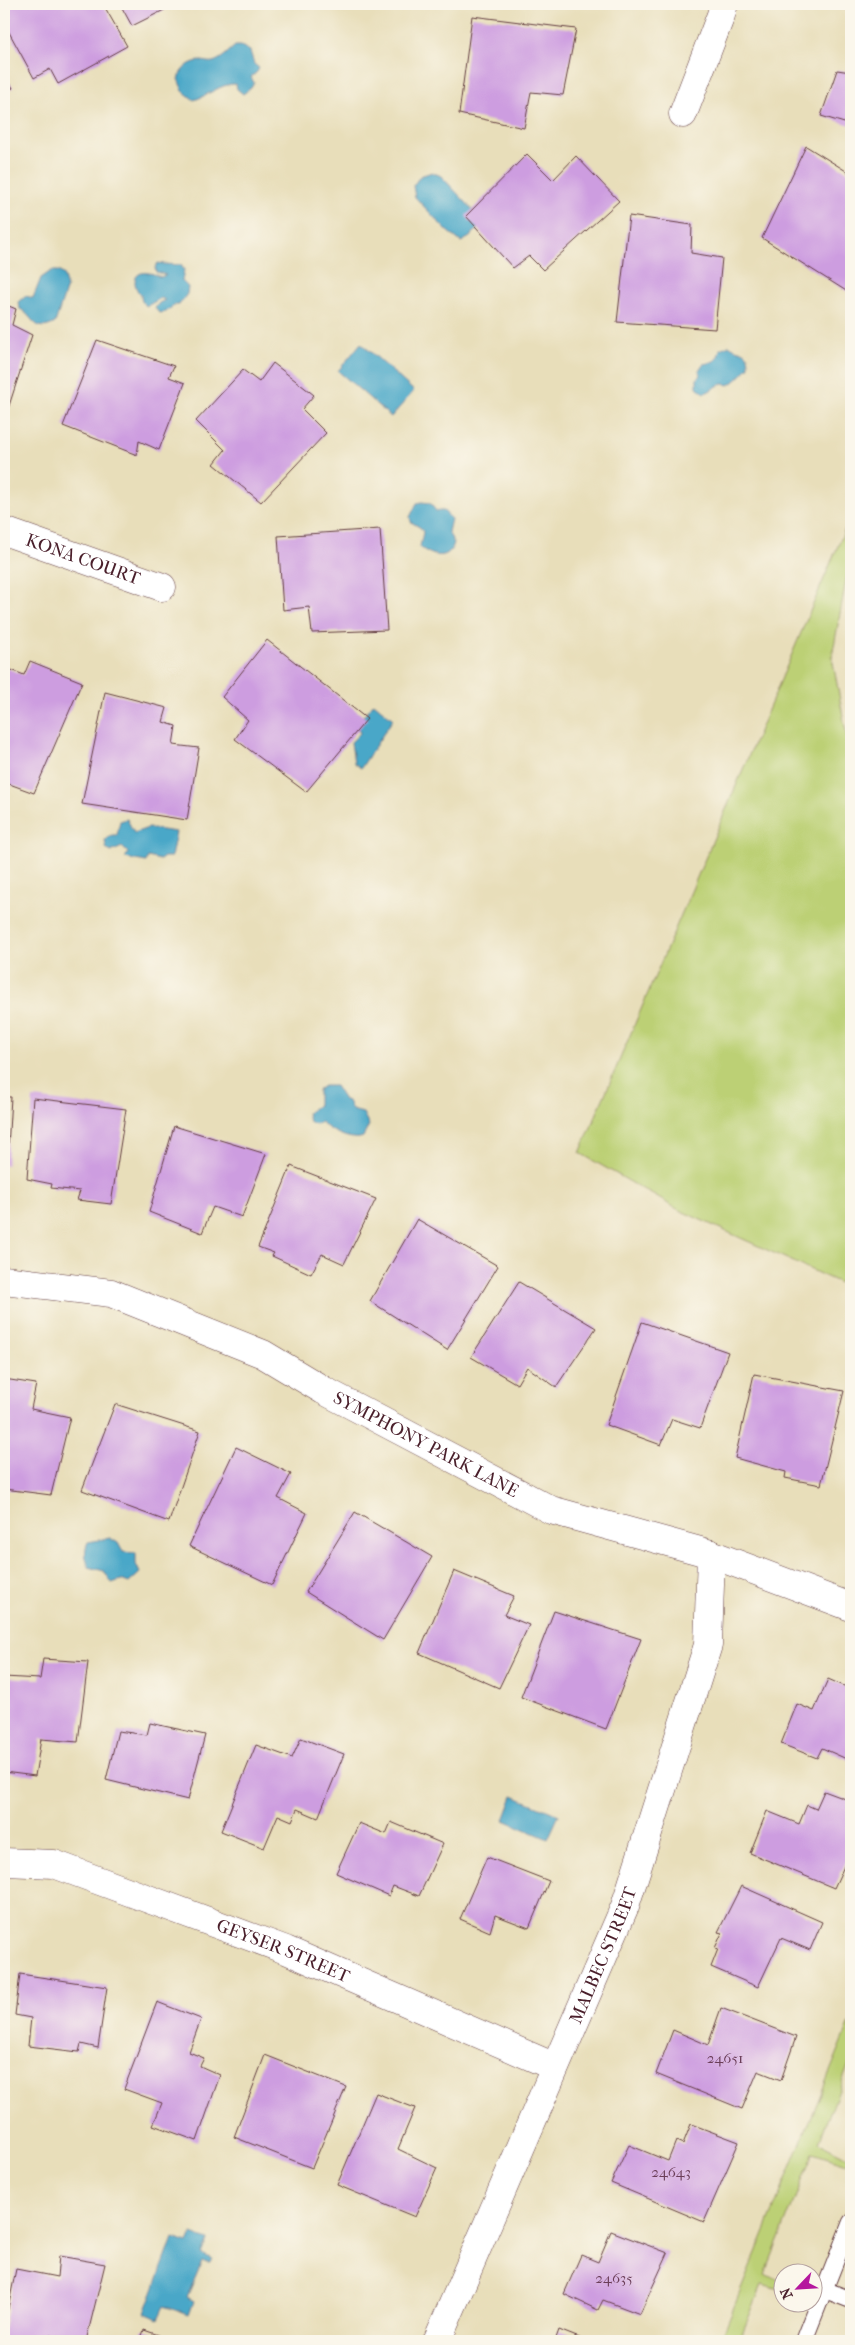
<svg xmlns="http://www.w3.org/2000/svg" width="855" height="2345" font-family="'IM FELL French Canon',serif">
  <rect width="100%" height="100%" fill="#fbf7ec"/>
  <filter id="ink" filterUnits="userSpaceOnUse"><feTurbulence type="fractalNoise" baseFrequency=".02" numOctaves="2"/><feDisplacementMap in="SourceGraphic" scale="10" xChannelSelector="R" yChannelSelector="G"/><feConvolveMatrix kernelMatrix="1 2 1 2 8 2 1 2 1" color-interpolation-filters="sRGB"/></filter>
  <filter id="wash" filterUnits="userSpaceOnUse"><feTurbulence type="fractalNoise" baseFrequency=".0096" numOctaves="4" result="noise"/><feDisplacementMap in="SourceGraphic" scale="20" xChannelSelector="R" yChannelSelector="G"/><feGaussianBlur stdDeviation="1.12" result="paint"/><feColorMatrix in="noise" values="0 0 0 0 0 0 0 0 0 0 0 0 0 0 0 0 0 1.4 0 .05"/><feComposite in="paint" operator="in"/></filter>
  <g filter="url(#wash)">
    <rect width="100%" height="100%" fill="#e8deba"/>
    <!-- green -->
    <g fill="#bcd074" stroke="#837850">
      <path d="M 851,515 L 851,565 L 847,575 L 832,657 L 851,759 L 851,1288 L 679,1210 L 580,1153 Z"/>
      <path d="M 851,2020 L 851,2059 L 819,2142 L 851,2159 L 850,2165 L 813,2153 L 765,2274 L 782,2283 L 782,2291 L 762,2285 L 739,2341 L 720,2341 Z"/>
    </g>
    <!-- water -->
    <g fill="#49a7c8" stroke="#4a637a">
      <path d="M 235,46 L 241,46 L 250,51 L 254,64 L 259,68 L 257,72 L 251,77 L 254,83 L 251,88 L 243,94 L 237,89 L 236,84 C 221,83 208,96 194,100 L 183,91 L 178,79 C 181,69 190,61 201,61 C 205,61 208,63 213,62 C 222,59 227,53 235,46 Z"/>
      <path d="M 432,172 L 441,176 L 477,214 L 477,229 L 470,237 L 461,242 L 447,231 L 415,197 L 413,186 L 420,176 Z"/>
      <path d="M 158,263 C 167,265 172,264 181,265 L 184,270 L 182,281 L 188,287 L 187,294 L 179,305 L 174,305 L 166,312 L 159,313 L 155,308 L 159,303 L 165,300 L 161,298 L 147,306 C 142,303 141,300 141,295 C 132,286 132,270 149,273 C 153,273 157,276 161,277 L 166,275 L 156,272 L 155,267 Z"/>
      <path d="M 51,271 L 58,271 L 63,274 L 67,287 L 55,323 C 34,335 33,315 20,309 L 19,302 L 26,296 L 33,298 L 41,278 Z"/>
      <path d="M 361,343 L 414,391 L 391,417 L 338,371 Z"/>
      <path d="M 729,345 C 740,354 749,346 749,366 C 746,371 734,383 729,385 C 718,381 714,391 704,393 L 697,387 L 697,379 L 700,375 L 699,370 L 703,364 C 714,362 718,361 720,349 Z"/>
      <path d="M 422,502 L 430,503 L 436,511 L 444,511 L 451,519 L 448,532 L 454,543 C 449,561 432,557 420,547 L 423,532 L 421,528 L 411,522 L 410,517 L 417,503 Z"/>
      <path d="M 374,703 L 393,719 L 361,768 L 354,763 L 351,742 L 360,733 L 357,724 Z"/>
      <path d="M 127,819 L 134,833 L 148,828 L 176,832 L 171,857 L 164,857 L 160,860 L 148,857 L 146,862 L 125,858 L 128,853 L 122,847 L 111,852 L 106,848 L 105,840 L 112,835 L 117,835 L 120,821 Z"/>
      <path d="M 324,1086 L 335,1086 L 344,1100 L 348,1101 L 352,1110 L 363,1113 L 369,1125 L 363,1137 C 352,1142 329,1131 321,1122 L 316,1124 L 309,1122 L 307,1113 L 318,1105 L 318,1090 Z"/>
      <path d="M 110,1538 L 118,1543 L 123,1552 L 136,1553 L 136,1564 L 140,1573 L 129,1583 L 121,1580 L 112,1583 L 104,1571 L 89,1567 C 85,1558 84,1550 88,1542 Z"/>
      <path d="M 513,1796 L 559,1815 L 548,1839 L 504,1820 Z"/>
      <path d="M 192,2234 L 208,2240 L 202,2254 L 212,2259 L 210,2263 L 202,2262 L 187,2297 L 194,2301 L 189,2315 L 164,2306 L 158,2319 L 145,2313 L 173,2238 L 188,2243 Z"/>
    </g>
    <g id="blocks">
      <!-- building -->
      <g fill="#cd9de0">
        <path d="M 4,4 L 103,4 L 127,46 L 58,84 L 50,69 L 34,78 L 4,23 Z"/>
        <path d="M 120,4 L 176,4 L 132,26 Z"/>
        <path d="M 833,4 L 851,4 L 851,10 L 833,7 Z"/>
        <path d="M 472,16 L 576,29 L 563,95 L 531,92 L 524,128 L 459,114 Z"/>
        <path d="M 837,70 L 851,72 L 851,125 L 821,116 Z"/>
        <path d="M 4,74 L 13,88 L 4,92 Z"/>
        <path d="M 806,146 L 851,174 L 851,294 L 762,238 Z"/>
        <path d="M 527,154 L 553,180 L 576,156 L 619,201 L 543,270 L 529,256 L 513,268 L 466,216 Z"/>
        <path d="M 629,216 L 692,225 L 691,253 L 722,258 L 715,329 L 617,322 Z"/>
        <path d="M 4,304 L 16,309 L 12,325 L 32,335 L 4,421 Z"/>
        <path d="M 97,340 L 174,366 L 169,377 L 185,383 L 159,450 L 139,441 L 137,455 L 63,426 Z"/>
        <path d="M 273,363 L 314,395 L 302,409 L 326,433 L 261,502 L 214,464 L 225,450 L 196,421 L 243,370 L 259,382 Z"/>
        <path d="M 380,529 L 387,630 L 312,633 L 309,607 L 283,610 L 278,536 Z"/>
        <path d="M 267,640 L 367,719 L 306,792 L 235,739 L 248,720 L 222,697 Z"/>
        <path d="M 30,661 L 82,682 L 34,793 L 4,782 L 4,667 L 24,675 Z"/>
        <path d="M 105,692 L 167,708 L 163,722 L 176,726 L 173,745 L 199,748 L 187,820 L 82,804 Z"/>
        <path d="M 4,1097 L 11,1097 L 7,1166 L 4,1165 Z"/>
        <path d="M 33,1098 L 126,1109 L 111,1204 L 77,1200 L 80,1191 L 51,1188 L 52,1184 L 27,1179 Z"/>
        <path d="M 174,1126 L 266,1154 L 242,1217 L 213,1207 L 202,1233 L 149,1212 Z"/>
        <path d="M 291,1166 L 376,1199 L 344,1264 L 322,1254 L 311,1274 L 272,1256 L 274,1253 L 258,1247 Z"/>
        <path d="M 417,1219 L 498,1266 L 447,1350 L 370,1301 Z"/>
        <path d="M 519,1282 L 596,1328 L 556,1387 L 527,1367 L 517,1384 L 471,1357 Z"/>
        <path d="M 642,1322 L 728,1352 L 700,1428 L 672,1419 L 661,1445 L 606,1425 Z"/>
        <path d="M 754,1374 L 844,1391 L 821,1485 L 785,1478 L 786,1472 L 735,1458 Z"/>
        <path d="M 4,1379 L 36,1384 L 31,1409 L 70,1417 L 51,1495 L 4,1489 Z"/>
        <path d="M 115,1404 L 200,1431 L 169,1522 L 82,1490 Z"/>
        <path d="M 236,1447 L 291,1474 L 278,1498 L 307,1513 L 272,1585 L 189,1546 Z"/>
        <path d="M 355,1512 L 432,1557 L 383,1640 L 306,1592 Z"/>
        <path d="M 454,1571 L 514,1596 L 504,1615 L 529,1625 L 499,1688 L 419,1653 Z"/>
        <path d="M 554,1611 L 641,1639 L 606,1729 L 521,1697 Z"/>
        <path d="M 43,1659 L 88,1662 L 78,1742 L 41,1739 L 35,1776 L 4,1772 L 4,1677 L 40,1679 Z"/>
        <path d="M 828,1679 L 851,1689 L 851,1761 L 822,1748 L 817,1758 L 781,1744 L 797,1704 L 814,1711 Z"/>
        <path d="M 150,1723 L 205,1735 L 188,1800 L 106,1780 L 118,1731 L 147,1735 Z"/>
        <path d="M 301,1738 L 344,1754 L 318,1818 L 297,1809 L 292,1821 L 278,1815 L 264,1848 L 221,1831 L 256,1745 L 292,1758 Z"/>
        <path d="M 824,1791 L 851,1801 L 851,1851 L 834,1888 L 750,1853 L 767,1811 L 799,1824 L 807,1805 L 816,1809 Z"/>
        <path d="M 391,1822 L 443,1844 L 419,1896 L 393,1886 L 389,1896 L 336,1873 L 359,1823 L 386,1834 Z"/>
        <path d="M 487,1857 L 549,1881 L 529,1928 L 495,1915 L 490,1932 L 460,1919 Z"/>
        <path d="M 741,1886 L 822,1922 L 810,1950 L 781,1938 L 758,1987 L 711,1967 L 718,1949 L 715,1948 L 722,1933 L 718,1932 Z"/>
        <path d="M 20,1974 L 107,1987 L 98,2048 L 81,2044 L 79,2052 L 28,2046 L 31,2018 L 15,2015 Z"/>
        <path d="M 157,2002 L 201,2019 L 189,2052 L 204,2058 L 200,2066 L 220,2075 L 197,2141 L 153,2125 L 162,2103 L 124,2089 Z"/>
        <path d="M 721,2008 L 796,2037 L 781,2080 L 758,2071 L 742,2109 L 656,2074 L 673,2030 L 708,2045 Z"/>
        <path d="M 265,2055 L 346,2087 L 312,2168 L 234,2137 Z"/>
        <path d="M 376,2093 L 415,2108 L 398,2149 L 437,2168 L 415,2217 L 337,2185 Z"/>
        <path d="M 691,2124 L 739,2142 L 704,2222 L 611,2183 L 629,2145 L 668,2161 L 676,2141 L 683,2144 Z"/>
        <path d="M 611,2231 L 668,2253 L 640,2314 L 603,2300 L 598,2310 L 564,2294 L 581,2255 L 598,2262 Z"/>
        <path d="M 59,2256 L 105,2264 L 86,2341 L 50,2335 L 49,2341 L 4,2341 L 4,2328 L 16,2269 L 57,2277 Z"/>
        <path d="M 144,2330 L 176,2341 L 140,2341 Z"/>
        <path d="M 559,2330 L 587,2341 L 555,2341 Z"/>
      </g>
    </g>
  </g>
  <g filter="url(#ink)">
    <use href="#blocks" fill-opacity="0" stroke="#623c40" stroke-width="1"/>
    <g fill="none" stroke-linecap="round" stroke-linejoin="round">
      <!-- service casing -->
      <g stroke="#623c40" stroke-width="18">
        <g id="service">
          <path d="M 823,2289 L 851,2300"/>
          <path d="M 804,2341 L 851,2222"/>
        </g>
      </g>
      <!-- minor casing -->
      <g stroke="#623c40" stroke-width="29">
        <g id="minor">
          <path d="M 683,114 L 721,15 L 724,4"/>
          <path id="s1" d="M 4,531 L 162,587"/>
          <path id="s2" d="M 4,1280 L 111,1293 L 263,1354 L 323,1390 L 551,1510 L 711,1554 L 851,1607"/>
          <path id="s3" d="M 4,1862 L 54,1864 L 286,1950 L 555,2067"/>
          <path id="s4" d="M 437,2341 L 625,1906 L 708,1645 L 711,1554"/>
        </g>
      </g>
      <!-- service -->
      <use href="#service" stroke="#fff" stroke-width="16"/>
      <!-- minor -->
      <use href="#minor" stroke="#fff" stroke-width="28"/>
    </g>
  </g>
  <g text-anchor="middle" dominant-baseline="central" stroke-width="4" stroke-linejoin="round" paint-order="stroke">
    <!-- number labels -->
    <g font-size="15" fill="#6b3e58">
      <text x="725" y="2058">24651</text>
      <text x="671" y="2172">24643</text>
      <text x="614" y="2278">24635</text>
    </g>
    <!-- street labels -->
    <g font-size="18" fill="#4a1f2b" stroke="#fbf7ec">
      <text stroke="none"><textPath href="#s1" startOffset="84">KONA COURT</textPath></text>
      <text stroke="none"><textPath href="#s2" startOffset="458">SYMPHONY PARK LANE</textPath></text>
      <text stroke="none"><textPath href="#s3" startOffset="295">GEYSER STREET</textPath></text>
      <text stroke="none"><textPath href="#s4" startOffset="420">MALBEC STREET</textPath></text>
    </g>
  </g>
  <!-- margin -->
  <rect width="855" height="2345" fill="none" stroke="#fbf7ec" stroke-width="20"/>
  <!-- north arrow -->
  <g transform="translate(798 2288) rotate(245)"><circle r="24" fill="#fbf7ec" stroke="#b4a19f"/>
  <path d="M0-4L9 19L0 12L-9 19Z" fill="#b5179e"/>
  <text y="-8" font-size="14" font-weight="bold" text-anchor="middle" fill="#4a1f2b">N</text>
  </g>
</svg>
